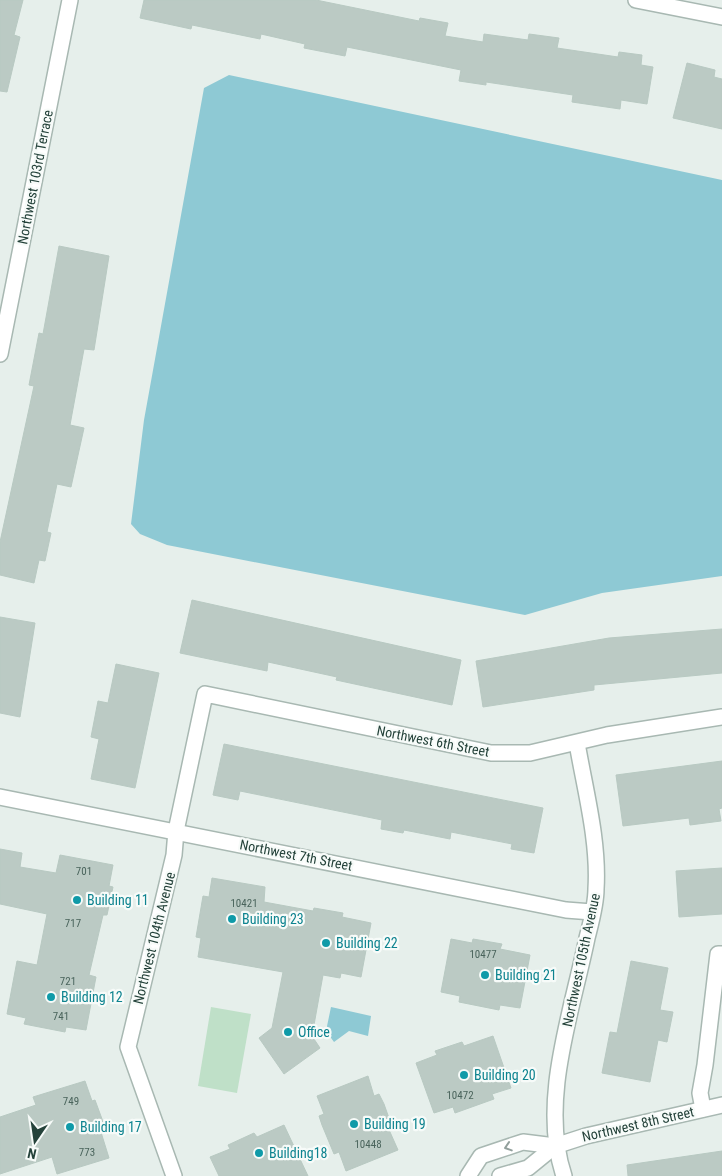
<svg xmlns="http://www.w3.org/2000/svg" width="722" height="1176" font-family="'Roboto Condensed',sans-serif">
  <rect width="100%" height="100%" fill="#e6efeb"/>
  <!-- green -->
  <path fill="#bfe0c8" d="M 211,1007 L 251,1014 L 237,1093 L 198,1086 Z"/>
  <!-- water -->
  <g fill="#8ec9d4">
    <path d="M 229,75 L 722,180 L 722,576 L 602,593 L 525,615 L 167,545 L 140,534 L 131,524 L 144,420 L 204,88 Z"/>
    <path d="M 331,1007 L 371,1016 L 368,1036 L 349,1031 L 334,1042 L 326,1031 Z"/>
  </g>
  <!-- building -->
  <g fill="#bbcac4" stroke="#b8c9c2">
    <path d="M 0,0 L 23,0 L 14,35 L 20,37 L 7,92 L 0,91 Z"/>
    <path d="M 144,0 L 316,0 L 419,21 L 420,18 L 448,23 L 445,36 L 483,42 L 484,34 L 528,40 L 529,34 L 559,38 L 557,48 L 618,57 L 619,52 L 642,55 L 641,65 L 653,67 L 647,104 L 621,100 L 620,109 L 572,102 L 573,95 L 486,82 L 486,85 L 459,81 L 461,70 L 347,47 L 345,56 L 304,48 L 305,44 L 261,34 L 260,39 L 192,25 L 191,29 L 140,18 Z"/>
    <path d="M 687,63 L 715,70 L 714,77 L 722,79 L 722,129 L 673,118 Z"/>
    <path d="M 59,246 L 109,256 L 94,350 L 84,349 L 70,425 L 84,428 L 71,487 L 57,484 L 47,532 L 51,533 L 45,561 L 39,560 L 34,583 L 0,575 L 0,542 L 34,386 L 29,385 L 39,333 L 43,334 Z"/>
    <path d="M 192,600 L 461,660 L 452,705 L 336,680 L 337,677 L 268,662 L 267,671 L 180,653 Z"/>
    <path d="M 0,617 L 35,623 L 20,717 L 0,713 Z"/>
    <path d="M 722,629 L 722,673 L 594,685 L 594,690 L 483,707 L 476,661 L 609,638 Z"/>
    <path d="M 116,664 L 159,673 L 135,788 L 91,779 L 99,739 L 91,737 L 98,701 L 108,703 Z"/>
    <path d="M 224,744 L 543,808 L 534,853 L 511,849 L 512,844 L 451,832 L 450,839 L 404,830 L 403,833 L 381,829 L 382,820 L 240,791 L 238,800 L 213,795 Z"/>
    <path d="M 722,761 L 722,808 L 719,809 L 721,821 L 690,825 L 689,818 L 623,826 L 616,775 Z"/>
    <path d="M 0,849 L 22,853 L 20,867 L 56,873 L 60,855 L 113,865 L 109,886 L 113,887 L 107,915 L 103,915 L 89,975 L 96,977 L 86,1030 L 66,1027 L 65,1032 L 24,1024 L 26,1018 L 7,1014 L 17,961 L 37,965 L 47,914 L 0,904 Z"/>
    <path d="M 722,868 L 722,914 L 679,917 L 676,871 Z"/>
    <path d="M 212,878 L 265,887 L 264,902 L 313,911 L 314,908 L 343,913 L 342,917 L 371,923 L 361,977 L 341,973 L 340,978 L 323,975 L 312,1036 L 320,1048 L 284,1074 L 259,1038 L 272,1028 L 283,972 L 198,957 L 201,938 L 196,937 L 203,896 L 209,897 Z"/>
    <path d="M 451,939 L 472,943 L 473,939 L 502,944 L 500,949 L 530,955 L 520,1008 L 500,1005 L 499,1010 L 459,1002 L 460,996 L 441,992 Z"/>
    <path d="M 631,961 L 668,968 L 660,1010 L 673,1012 L 667,1042 L 658,1040 L 650,1082 L 602,1073 L 610,1032 L 617,1033 Z"/>
    <path d="M 493,1036 L 511,1088 L 492,1094 L 494,1099 L 455,1113 L 453,1107 L 434,1113 L 416,1063 L 437,1055 L 435,1051 L 462,1042 L 464,1046 Z"/>
    <path d="M 368,1076 L 374,1096 L 379,1094 L 384,1104 L 390,1121 L 386,1123 L 398,1150 L 346,1171 L 339,1152 L 334,1154 L 322,1125 L 319,1116 L 324,1114 L 317,1096 Z"/>
    <path d="M 85,1081 L 92,1101 L 95,1100 L 102,1119 L 104,1128 L 100,1129 L 109,1158 L 57,1174 L 52,1157 L 0,1174 L 0,1117 L 36,1105 L 33,1097 Z"/>
    <path d="M 284,1125 L 308,1176 L 219,1176 L 210,1157 L 230,1149 L 228,1145 L 254,1133 L 257,1137 Z"/>
    <path d="M 722,1151 L 722,1176 L 628,1176 L 627,1165 Z"/>
  </g>
  <g fill="none" stroke-linecap="round" stroke-linejoin="round">
    <!-- minor casing -->
    <g stroke="#a8b8b2" stroke-width="18">
      <g id="minor">
        <path d="M 636,0 L 722,17"/>
        <path d="M 0,354 L 70,0"/>
        <path d="M 0,797 L 566,910 L 592,912"/>
        <path d="M 703,1109 L 700,1093 L 705,1065 L 718,954 L 722,954"/>
        <path d="M 174,1176 L 128,1047 L 174,855 L 176,831 L 205,694 L 491,753 L 530,753 L 607,735 L 722,717"/>
        <path d="M 468,1176 L 481,1156 L 523,1142 L 555,1146"/>
        <path d="M 500,1176 L 528,1168 L 555,1146 L 586,1136 L 722,1105"/>
        <path d="M 564,1176 C 539,1102 572,1012 587,938 C 591,922 596,905 596,889 C 599,841 585,790 577,743"/>
      </g>
    </g>
    <!-- minor -->
    <use href="#minor" stroke="#fff" stroke-width="15"/>
  </g>
  <!-- one-way arrows -->
  <defs><path id="oneway-chevron" d="M-2-3.5L2.5 0L-2 3.5" fill="none" stroke-width="1.6" stroke-linecap="round" stroke-linejoin="round" transform="scale(1.25)"/></defs>
  <use stroke="#92a09c" href="#oneway-chevron" transform="translate(508 1147) rotate(162)"/>
  <!-- markers -->
  <g fill="#0f9aa8" stroke="#f7fbf9" stroke-width="2">
    <circle cx="77" cy="900" r="5"/>
    <circle cx="232" cy="919" r="5"/>
    <circle cx="326" cy="943" r="5"/>
    <circle cx="485" cy="975" r="5"/>
    <circle cx="51" cy="997" r="5"/>
    <circle cx="288" cy="1032" r="5"/>
    <circle cx="464" cy="1075" r="5"/>
    <circle cx="354" cy="1124" r="5"/>
    <circle cx="70" cy="1127" r="5"/>
    <circle cx="259" cy="1153" r="5"/>
  </g>
  <g text-anchor="middle" dominant-baseline="central" stroke-width="4.5" stroke-linejoin="round" paint-order="stroke">
    <!-- number labels -->
    <g font-size="11" fill="#4a645c">
      <text x="84" y="871">701</text>
      <text x="244" y="903">10421</text>
      <text x="73" y="923">717</text>
      <text x="483" y="954">10477</text>
      <text x="68" y="981">721</text>
      <text x="61" y="1016">741</text>
      <text x="460" y="1095">10472</text>
      <text x="71" y="1101">749</text>
      <text x="368" y="1144">10448</text>
      <text x="87" y="1152">773</text>
    </g>
    <!-- street labels -->
    <g font-size="14" fill="#24423a" stroke="#f7fbf9">
      <text transform="translate(35 177) rotate(-79)">Northwest 103rd Terrace</text>
      <text transform="translate(433 741) rotate(11)">Northwest 6th Street</text>
      <text transform="translate(296 855) rotate(11)">Northwest 7th Street</text>
      <text transform="translate(154 938) rotate(-76)">Northwest 104th Avenue</text>
      <text transform="translate(581 960) rotate(-78)">Northwest 105th Avenue</text>
      <text transform="translate(638 1124) rotate(-13)">Northwest 8th Street</text>
    </g>
    <!-- culture labels -->
    <g font-size="14" fill="#0d838f" stroke="#f7fbf9" text-anchor="start">
      <text x="87" y="900">Building 11</text>
      <text x="242" y="919">Building 23</text>
      <text x="336" y="943">Building 22</text>
      <text x="495" y="975">Building 21</text>
      <text x="61" y="997">Building 12</text>
      <text x="298" y="1032">Office</text>
      <text x="474" y="1075">Building 20</text>
      <text x="364" y="1124">Building 19</text>
      <text x="80" y="1127">Building 17</text>
      <text x="269" y="1153">Building18</text>
    </g>
  </g>
  <!-- north arrow -->
  <g transform="translate(35 1141) rotate(193)" stroke="#f7fbf9" stroke-width="4" paint-order="stroke">
  <path d="M0-4L9 19L0 12L-9 19Z" fill="#24423a"/>
  <text y="-8" font-size="14" font-weight="bold" text-anchor="middle" fill="#24423a">N</text>
  </g>
</svg>
